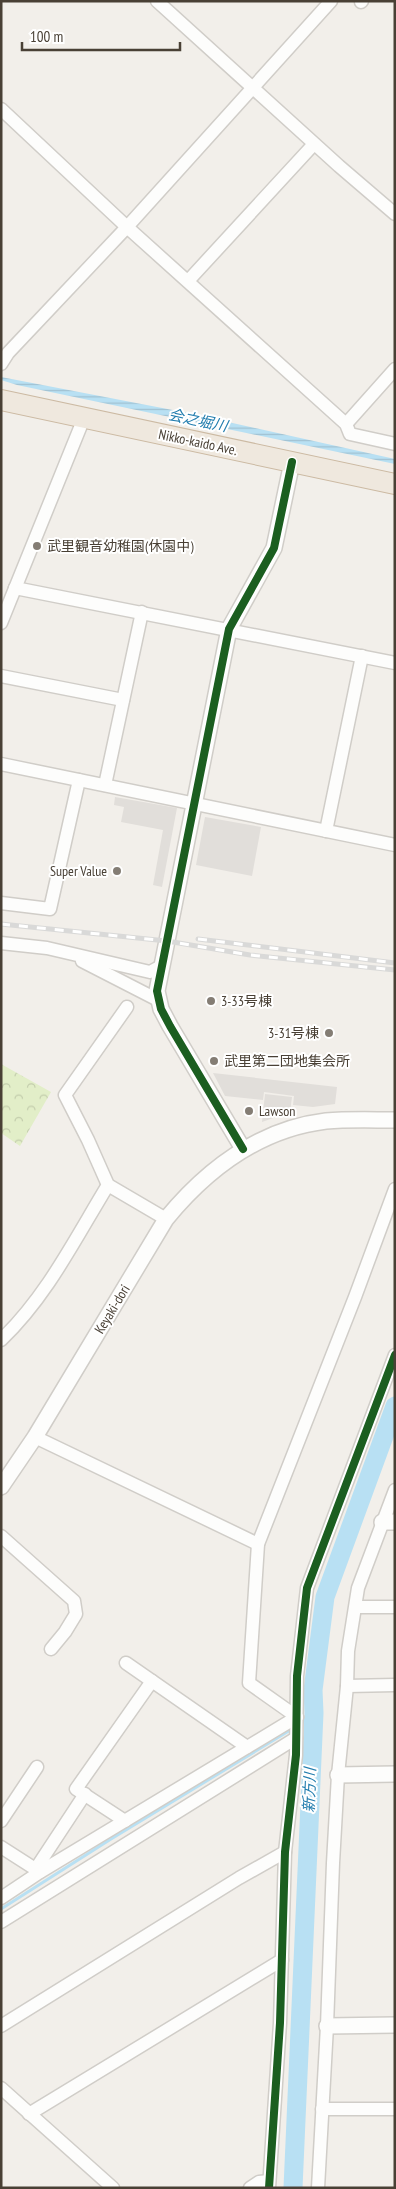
<svg xmlns="http://www.w3.org/2000/svg" width="396" height="2189" font-family="'PT Sans Narrow','Noto Sans JP',sans-serif">
  <defs>
    <pattern id="park-crowns" width="20" height="18" patternUnits="userSpaceOnUse" patternTransform="scale(1.25)"><rect width="20" height="18" fill="#e2eec8"/><path d="M2 6a3 3 0 1 1 6 0M12 15a3 3 0 1 1 6 0" fill="none" stroke="#c3cdac"/></pattern>
    <pattern id="water-rules" width="6" height="5" patternUnits="userSpaceOnUse" patternTransform="scale(1.25)"><rect width="6" height="5" fill="#b8e0f3"/><path d="M0 2.5h6" fill="none" stroke="#a0c1d1"/></pattern>
  </defs>
  <rect width="100%" height="100%" fill="#f2efea"/>
  <!-- park -->
  <path fill="url(#park-crowns)" d="M 1,1064 L 51,1092 L 20,1146 L 1,1133 Z"/>
  <!-- parking -->
  <g fill="#e1deda">
    <path d="M 115,797 L 177,808 L 162,887 L 153,885 L 163,830 L 121,822 L 124,807 L 114,805 Z"/>
    <path d="M 205,817 L 261,827 L 252,876 L 196,865 Z"/>
    <path d="M 213,1073 L 337,1087 L 335,1104 L 313,1107 L 293,1105 L 294,1096 L 264,1092 L 263,1100 L 225,1096 Z"/>
    <path d="M 265,1094 L 292,1097 L 290,1112 L 262,1122 Z"/>
  </g>
  <!-- water -->
  <path fill="url(#water-rules)" d="M 1,377 L 183,412 L 395,459 L 395,464 L 17,385 L 1,380 Z"/>
  <g fill="none" stroke-linecap="round" stroke-linejoin="round">
    <!-- stream -->
    <g stroke="#b8e0f3" stroke-width="3">
      <path d="M 299,1725 L 314,1713"/>
      <path d="M 1,1909 L 111,1839 L 292,1729"/>
    </g>
    <!-- river -->
    <path stroke="#b8e0f3" stroke-width="19" d="M 293,2188 L 314,1713 L 313,1690 L 325,1597 L 395,1406"/>
    <!-- minor casing -->
    <g stroke="#d0cdc8" stroke-width="15">
      <g id="minor">
        <path d="M 157,1 L 339,166 L 395,214"/>
        <path d="M 361,2 L 362,1"/>
        <path d="M 1,109 L 127,227 L 346,424 L 350,434 L 395,444"/>
        <path d="M 188,281 L 314,144"/>
        <path d="M 1,364 L 8,353 L 127,227 L 331,1"/>
        <path d="M 346,424 L 395,369"/>
        <path d="M 15,588 L 395,663"/>
        <path d="M 1,623 L 84,418"/>
        <path d="M 1,676 L 123,700"/>
        <path d="M 1,764 L 395,845"/>
        <path d="M 105,785 L 142,612"/>
        <path d="M 326,831 L 362,656"/>
        <path d="M 1,903 L 50,909 L 79,780"/>
        <path d="M 1,943 L 47,948 L 150,972 L 163,965"/>
        <path d="M 82,961 L 158,1000"/>
        <path d="M 127,1007 L 65,1095 L 88,1140 L 108,1185 L 166,1219"/>
        <path d="M 1,1340 C 47,1296 75,1239 108,1185"/>
        <path d="M 35,1437 L 258,1544"/>
        <path d="M 1,1536 L 74,1601 L 76,1614 L 65,1632 L 51,1649"/>
        <path d="M 356,1607 L 395,1607"/>
        <path d="M 126,1663 L 247,1747"/>
        <path d="M 347,1686 L 395,1685"/>
        <path d="M 297,1717 L 249,1683 L 258,1544 L 355,1297 L 395,1189"/>
        <path d="M 1,1821 L 37,1767"/>
        <path d="M 125,1821 L 76,1789 L 152,1681"/>
        <path d="M 1,1847 L 40,1872"/>
        <path d="M 35,1870 L 85,1794"/>
        <path d="M 1,1898 L 40,1872 L 297,1717"/>
        <path d="M 1,1922 L 296,1738"/>
        <path d="M 1,2026 L 239,1878 L 285,1852"/>
        <path d="M 1,2088 L 113,2188"/>
        <path d="M 322,2109 L 395,2109"/>
        <path d="M 29,2114 L 282,1960"/>
        <path d="M 250,2188 L 259,2182 L 269,2181"/>
        <path d="M 269,2188 L 280,2023 L 285,1852 L 296,1755 L 297,1676 L 307,1588 L 395,1355"/>
        <path d="M 318,2188 L 327,2026 L 333,1863 L 338,1775 L 347,1686 L 348,1651 L 358,1588 L 395,1490"/>
      </g>
    </g>
    <!-- tertiary casing -->
    <g stroke="#d0cdc8" stroke-width="18">
      <g id="tertiary">
        <path d="M 243,1149 L 170,1026 L 161,1009 L 157,991 L 229,629 L 274,548 L 292,462"/>
        <path d="M 1,1487 L 35,1437 L 166,1219 C 207,1169 260,1129 326,1121 C 348,1119 372,1120 395,1120"/>
        <path d="M 382,1522 L 395,1522"/>
        <path d="M 338,1775 L 395,1774"/>
        <path d="M 327,2026 L 395,2025"/>
      </g>
    </g>
    <!-- trunk casing -->
    <g stroke="#ccbaa3" stroke-width="22">
      <path id="trunk" d="M 1,400 L 395,484"/>
    </g>
    <!-- minor -->
    <use href="#minor" stroke="#fdfdfc" stroke-width="12"/>
    <!-- tertiary -->
    <use href="#tertiary" stroke="#fdfdfc" stroke-width="15"/>
    <!-- trunk -->
    <use href="#trunk" stroke="#efe8de" stroke-width="20"/>
    <!-- rail casing -->
    <g stroke="#d9d9d8" stroke-width="5">
      <g id="rail">
        <path d="M 1,924 L 167,941 L 250,955 L 395,970"/>
        <path d="M 198,939 L 395,963"/>
      </g>
    </g>
    <!-- rail -->
    <use href="#rail" stroke="#fff" stroke-width="3" stroke-dasharray="9" stroke-linecap="butt"/>
    <!-- cycleway casing -->
    <g stroke="#fff" stroke-width="11">
      <g id="cycleway">
        <path d="M 243,1149 L 170,1026 L 161,1009 L 157,991 L 229,629 L 274,548 L 292,462"/>
        <path d="M 269,2188 L 280,2023 L 285,1852 L 296,1755 L 297,1676 L 307,1588 L 395,1355"/>
      </g>
    </g>
    <!-- cycleway -->
    <use href="#cycleway" stroke="#1b5e20" stroke-width="8"/>
  </g>
  <!-- markers -->
  <g fill="#847d74" stroke="#fff" stroke-width="2">
    <circle cx="37" cy="546" r="5"/>
    <circle cx="117" cy="871" r="5"/>
    <circle cx="211" cy="1001" r="5"/>
    <circle cx="329" cy="1033" r="5"/>
    <circle cx="214" cy="1061" r="5"/>
    <circle cx="249" cy="1111" r="5"/>
  </g>
  <g text-anchor="middle" dominant-baseline="central" stroke-width="4" stroke-linejoin="round" paint-order="stroke">
    <!-- street labels -->
    <g font-size="14" fill="#494035" stroke="#fff">
      <text transform="translate(198 442) rotate(12)">Nikko-kaido Ave.</text>
      <text transform="translate(112 1309) rotate(-59)">Keyaki-dori</text>
    </g>
    <!-- poi labels -->
    <g font-size="14" fill="#494035" stroke="#fff" text-anchor="start">
      <text x="47" y="546">武里観音幼稚園(休園中)</text>
      <text x="107" y="871" text-anchor="end">Super Value</text>
      <text x="221" y="1001">3-33号棟</text>
      <text x="319" y="1033" text-anchor="end">3-31号棟</text>
      <text x="224" y="1061">武里第二団地集会所</text>
      <text x="259" y="1111">Lawson</text>
    </g>
    <!-- water labels -->
    <g font-size="15" font-style="italic" fill="#227dae" stroke="#fff">
      <text transform="translate(198 420) rotate(12)">会之堀川</text>
      <text transform="translate(309 1790) rotate(-88)">新方川</text>
    </g>
  </g>
  <!-- border -->
  <rect width="396" height="2189" fill="none" stroke="#494035" stroke-width="5"/>
  <!-- scale -->
  <path d="M22 42v8h158v-8" fill="none" stroke="#494035" stroke-width="2.5"/>
  <text x="30" y="42" font-size="15" fill="#494035" stroke="#ffffff" stroke-width="4" paint-order="stroke">100 m</text>
</svg>
